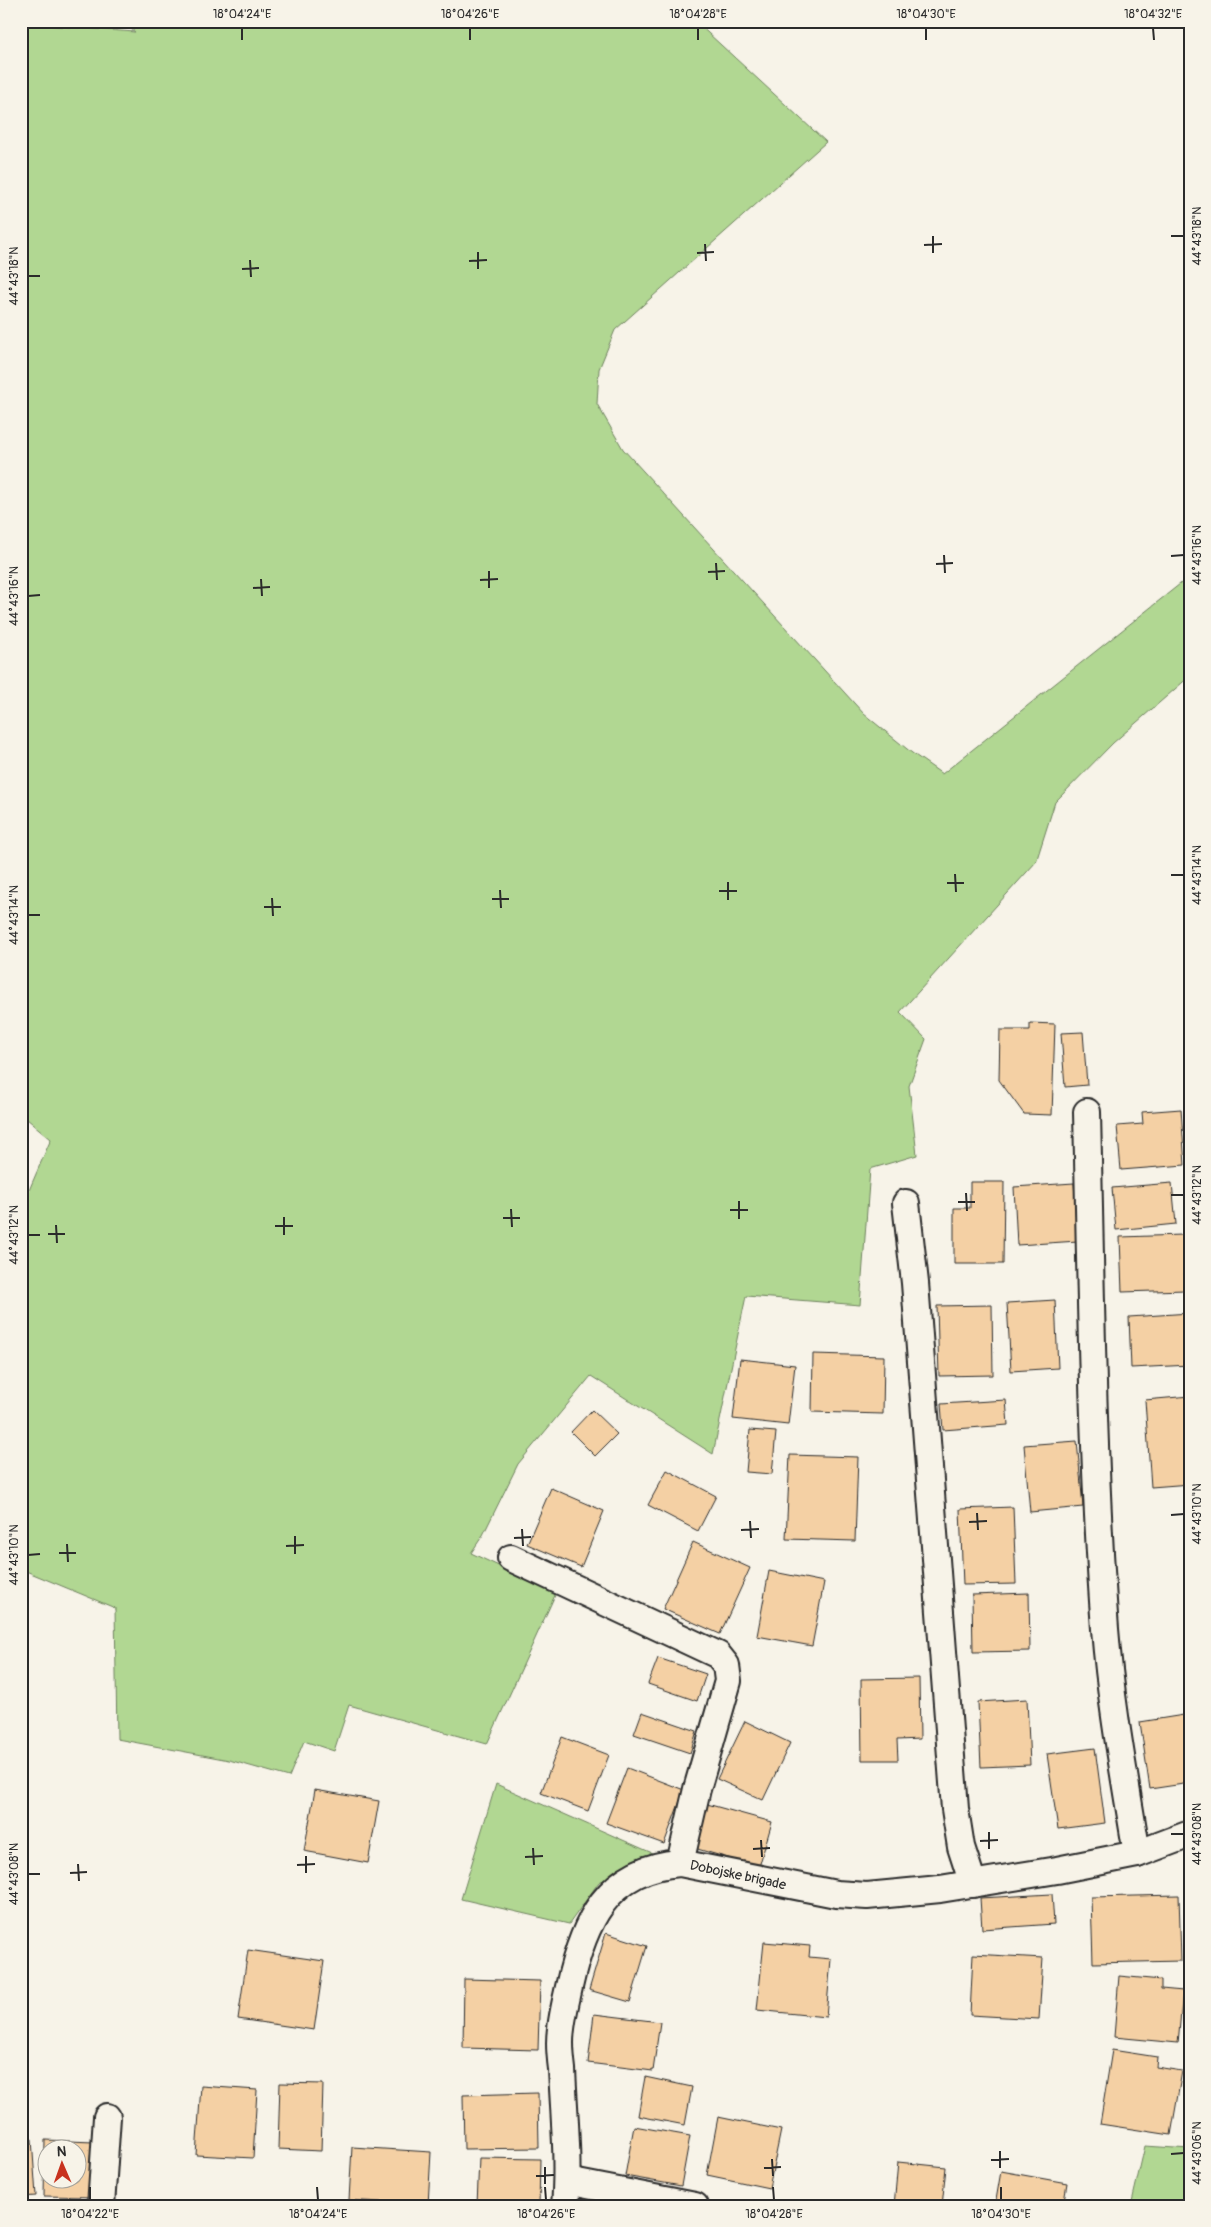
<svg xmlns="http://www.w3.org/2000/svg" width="1211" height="2227" font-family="Pangolin,sans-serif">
  <rect width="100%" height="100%" fill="#f7f3e8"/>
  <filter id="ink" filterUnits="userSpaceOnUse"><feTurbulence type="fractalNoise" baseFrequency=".02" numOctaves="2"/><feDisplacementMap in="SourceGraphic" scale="10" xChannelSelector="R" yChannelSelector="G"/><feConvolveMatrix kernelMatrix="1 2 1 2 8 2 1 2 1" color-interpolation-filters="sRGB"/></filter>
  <g filter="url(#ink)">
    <!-- green -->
    <g fill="#b1d792" stroke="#6e815e">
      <path d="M 21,21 L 37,21 L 45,25 L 135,32 L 121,21 L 695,21 L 826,142 L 615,330 L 599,369 L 597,404 L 623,449 L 864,714 L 912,753 L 942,774 L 1190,576 L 1190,676 L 1113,743 L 1055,802 L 1036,862 L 900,1012 L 926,1039 L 909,1086 L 917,1155 L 870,1169 L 860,1305 L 746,1296 L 713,1454 L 591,1376 L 518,1464 L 483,1535 L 471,1553 L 556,1593 L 487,1744 L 349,1705 L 334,1751 L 304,1741 L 289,1777 L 229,1760 L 117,1739 L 115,1608 L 21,1569 L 21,1209 L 51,1139 L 21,1114 Z"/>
      <path d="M 496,1784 L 659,1856 L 599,1882 L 569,1924 L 461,1899 Z"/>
      <path d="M 1145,2146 L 1190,2149 L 1190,2206 L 1131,2206 Z"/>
    </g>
    <!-- building -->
    <g fill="#f4d0a4" stroke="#2b2b2b" fill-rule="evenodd">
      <path d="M 1030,1023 L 1055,1024 L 1052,1115 L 1024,1114 L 999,1080 L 1000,1030 L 1030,1030 Z"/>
      <path d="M 1083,1032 L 1087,1085 L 1065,1087 L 1061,1033 Z"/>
      <path d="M 1181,1109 L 1185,1165 L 1121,1170 L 1117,1126 L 1143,1124 L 1142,1112 Z"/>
      <path d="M 970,1182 L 1004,1182 L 1003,1264 L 954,1264 L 954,1208 L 970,1208 Z"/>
      <path d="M 1074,1183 L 1078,1241 L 1017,1245 L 1014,1187 Z"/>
      <path d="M 1172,1183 L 1176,1224 L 1116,1230 L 1112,1188 Z"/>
      <path d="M 1183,1235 L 1185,1290 L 1122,1292 L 1120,1237 Z"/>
      <path d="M 1055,1300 L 1058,1368 L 1011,1371 L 1007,1303 Z"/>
      <path d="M 992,1305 L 993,1375 L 939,1376 L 937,1306 Z"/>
      <path d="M 1190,1313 L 1190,1365 L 1131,1368 L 1129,1317 Z"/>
      <path d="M 813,1354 L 884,1356 L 883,1414 L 812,1412 Z"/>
      <path d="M 740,1359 L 795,1365 L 788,1425 L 733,1419 Z"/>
      <path d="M 1190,1396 L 1190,1484 L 1151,1487 L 1145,1400 Z"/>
      <path d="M 1006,1400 L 1008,1425 L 943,1430 L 941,1404 Z"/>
      <path d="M 592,1410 L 617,1434 L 595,1456 L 571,1432 Z"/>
      <path d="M 750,1430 L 776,1432 L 772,1474 L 746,1472 Z"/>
      <path d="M 1077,1441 L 1083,1507 L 1030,1512 L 1024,1445 Z"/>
      <path d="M 790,1455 L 858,1457 L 855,1541 L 786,1539 Z"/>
      <path d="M 667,1470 L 716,1496 L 698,1531 L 648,1505 Z"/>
      <path d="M 551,1488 L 604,1511 L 581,1567 L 527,1544 Z"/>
      <path d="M 1013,1507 L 1016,1584 L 963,1585 L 960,1509 Z"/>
      <path d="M 693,1542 L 750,1568 L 720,1634 L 663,1609 Z"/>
      <path d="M 769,1571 L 824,1582 L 812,1646 L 757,1636 Z"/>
      <path d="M 1029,1593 L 1030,1651 L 973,1652 L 972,1595 Z"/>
      <path d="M 658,1658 L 706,1674 L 697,1701 L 648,1684 Z"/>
      <path d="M 919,1678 L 920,1739 L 897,1740 L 898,1760 L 862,1760 L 861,1679 Z"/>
      <path d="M 1027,1699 L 1030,1765 L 981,1767 L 978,1702 Z"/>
      <path d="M 642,1712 L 697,1731 L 690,1753 L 634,1734 Z"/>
      <path d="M 1190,1714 L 1190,1783 L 1150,1789 L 1140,1722 Z"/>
      <path d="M 745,1721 L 790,1743 L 763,1800 L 717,1779 Z"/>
      <path d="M 562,1737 L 609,1755 L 588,1811 L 541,1793 Z"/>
      <path d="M 1095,1748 L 1105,1823 L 1058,1829 L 1047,1754 Z"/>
      <path d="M 627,1768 L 684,1790 L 664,1844 L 606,1823 Z"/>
      <path d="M 315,1790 L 379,1801 L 368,1863 L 304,1851 Z"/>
      <path d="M 707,1804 L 772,1822 L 759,1867 L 694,1848 Z"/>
      <path d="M 1052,1894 L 1054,1924 L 982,1929 L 980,1898 Z"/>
      <path d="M 1179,1895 L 1181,1961 L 1093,1963 L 1091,1897 Z"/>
      <path d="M 606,1933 L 647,1946 L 630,2002 L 589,1990 Z"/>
      <path d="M 764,1942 L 810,1946 L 809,1957 L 831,1959 L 826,2017 L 757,2010 Z"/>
      <path d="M 248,1950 L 324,1961 L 314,2030 L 238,2019 Z"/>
      <path d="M 973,1954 L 1043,1958 L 1039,2019 L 970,2015 Z"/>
      <path d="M 1119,1976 L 1161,1980 L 1161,1989 L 1183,1991 L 1178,2043 L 1114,2037 Z"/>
      <path d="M 464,1979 L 540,1981 L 538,2050 L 463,2048 Z"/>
      <path d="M 594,2014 L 660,2022 L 653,2071 L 588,2063 Z"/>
      <path d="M 1112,2050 L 1157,2057 L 1156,2067 L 1182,2071 L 1171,2135 L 1100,2124 Z"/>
      <path d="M 645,2077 L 692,2087 L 685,2125 L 638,2116 Z"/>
      <path d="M 280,2083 L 323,2084 L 321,2151 L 278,2149 Z"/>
      <path d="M 201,2086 L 257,2090 L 253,2158 L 196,2155 Z"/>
      <path d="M 538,2093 L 539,2148 L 464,2149 L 463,2095 Z"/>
      <path d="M 718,2117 L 781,2130 L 769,2188 L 707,2175 Z"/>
      <path d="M 634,2126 L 690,2136 L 681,2186 L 625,2176 Z"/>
      <path d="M 21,2139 L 32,2139 L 36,2196 L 21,2197 Z"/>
      <path d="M 45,2140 L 93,2142 L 92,2197 L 44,2196 ZM 48,2150 L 78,2150 L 78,2180 L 48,2180 Z"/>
      <path d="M 352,2147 L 431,2152 L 428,2205 L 349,2200 Z"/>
      <path d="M 479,2158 L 540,2159 L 539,2206 L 477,2205 Z"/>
      <path d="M 898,2162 L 946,2167 L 942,2206 L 894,2206 Z"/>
      <path d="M 1001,2171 L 1067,2183 L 1063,2206 L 995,2206 Z"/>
    </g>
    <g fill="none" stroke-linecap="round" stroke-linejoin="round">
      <!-- street casing -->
      <g stroke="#2b2b2b" stroke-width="30">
        <g id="street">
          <path d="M 1087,1112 C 1091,1284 1092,1457 1105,1629 C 1111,1705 1125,1779 1137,1854"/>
          <path d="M 906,1203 L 915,1283 L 955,1809 L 961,1847 L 973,1884"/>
          <path d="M 511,1558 L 718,1655 L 726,1665 L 728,1681 L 697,1789 L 680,1863"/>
          <path d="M 567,2181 L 695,2206"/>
          <path d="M 101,2206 L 107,2117"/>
          <path d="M 565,2206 C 569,2161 564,2115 562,2069 C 561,2061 560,2052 560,2043 C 560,2024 565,2005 569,1987 C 583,1923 607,1868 680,1863 L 836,1894 L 867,1896 L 940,1889 L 1057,1870 L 1137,1854 L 1190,1834"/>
        </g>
      </g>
      <!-- street -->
      <use href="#street" stroke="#f7f3e8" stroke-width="26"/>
    </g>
  </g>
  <!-- ticks -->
  <path fill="none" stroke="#2b2b2b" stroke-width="2" d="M 242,28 L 242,40M 470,28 L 470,40M 698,28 L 698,40M 926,28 L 926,40M 1153,28 L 1154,40M 933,236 L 933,253M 1171,236 L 1184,236M 705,244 L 706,261M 924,245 L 942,244M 478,252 L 478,269M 697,253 L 714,252M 250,260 L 251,277M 469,261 L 487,260M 242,269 L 259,268M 28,276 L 40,276M 944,555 L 945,573M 1171,556 L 1184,555M 716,563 L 717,580M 936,564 L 953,563M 489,571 L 489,588M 708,572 L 725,571M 261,579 L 262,596M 480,580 L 498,579M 253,588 L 270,587M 28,596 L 40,595M 955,874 L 956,892M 1171,875 L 1184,875M 728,882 L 728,900M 947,883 L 964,883M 500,890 L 501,908M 719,891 L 737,891M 272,898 L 273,916M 492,899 L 509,899M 264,907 L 281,907M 28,915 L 40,915M 966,1193 L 967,1211M 1171,1195 L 1184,1195M 739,1201 L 739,1219M 958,1202 L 975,1202M 511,1209 L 512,1227M 730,1210 L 748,1210M 284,1217 L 284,1235M 503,1218 L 520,1218M 56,1225 L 57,1243M 275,1226 L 293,1226M 48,1234 L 65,1234M 28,1235 L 40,1235M 977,1513 L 978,1530M 1171,1515 L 1184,1514M 750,1521 L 751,1538M 969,1522 L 987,1521M 522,1529 L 523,1546M 741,1530 L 759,1529M 295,1536 L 295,1554M 514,1538 L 531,1537M 67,1544 L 68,1562M 286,1546 L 304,1545M 59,1553 L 76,1553M 28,1555 L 40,1554M 989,1832 L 989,1849M 1171,1834 L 1184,1834M 761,1840 L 762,1857M 980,1841 L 998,1840M 533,1848 L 534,1865M 753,1849 L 770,1848M 306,1856 L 306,1873M 525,1857 L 543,1856M 78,1864 L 79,1881M 297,1865 L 315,1864M 70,1873 L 87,1872M 28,1874 L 40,1874M 1000,2151 L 1000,2168M 1171,2154 L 1184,2153M 772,2159 L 773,2176M 991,2160 L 1009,2159M 545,2167 L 545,2184M 764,2168 L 781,2167M 536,2176 L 554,2175M 90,2187 L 90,2200M 317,2187 L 318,2200M 545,2187 L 546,2200M 773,2187 L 774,2200M 1001,2187 L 1001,2200"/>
  <g text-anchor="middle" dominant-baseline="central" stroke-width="4.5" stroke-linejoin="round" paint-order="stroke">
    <!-- street labels -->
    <g font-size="14" fill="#2b2b2b" stroke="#f7f3e8">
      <text transform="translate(738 1875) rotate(12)">Dobojske brigade</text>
    </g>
  </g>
  <!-- margin -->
  <rect width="1211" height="2227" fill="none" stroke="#f7f3e8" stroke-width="55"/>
  <!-- north arrow -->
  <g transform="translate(62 2164) rotate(358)"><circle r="24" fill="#f7f3e8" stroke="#a5a39c"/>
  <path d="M0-4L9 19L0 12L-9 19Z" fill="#c8321e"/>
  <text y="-8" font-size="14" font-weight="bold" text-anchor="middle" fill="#2b2b2b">N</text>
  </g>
  <rect x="28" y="28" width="1156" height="2172" fill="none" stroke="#2b2b2b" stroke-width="2"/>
  <g font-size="12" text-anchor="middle" fill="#2b2b2b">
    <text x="242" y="18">18°04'24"E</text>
    <text x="470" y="18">18°04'26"E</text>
    <text x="698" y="18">18°04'28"E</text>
    <text x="926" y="18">18°04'30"E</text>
    <text x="1153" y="18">18°04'32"E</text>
    <text transform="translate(1197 236) rotate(-90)" y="4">44°43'18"N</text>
    <text transform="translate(14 276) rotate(-90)" y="4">44°43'18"N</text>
    <text transform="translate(1197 555) rotate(-90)" y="4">44°43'16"N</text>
    <text transform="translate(14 596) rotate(-90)" y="4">44°43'16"N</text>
    <text transform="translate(1197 875) rotate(-90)" y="4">44°43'14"N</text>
    <text transform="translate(14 915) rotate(-90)" y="4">44°43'14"N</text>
    <text transform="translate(1197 1195) rotate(-90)" y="4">44°43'12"N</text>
    <text transform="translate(14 1235) rotate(-90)" y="4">44°43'12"N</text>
    <text transform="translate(1197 1514) rotate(-90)" y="4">44°43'10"N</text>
    <text transform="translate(14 1555) rotate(-90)" y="4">44°43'10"N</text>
    <text transform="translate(1197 1834) rotate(-90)" y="4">44°43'08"N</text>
    <text transform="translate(14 1874) rotate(-90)" y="4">44°43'08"N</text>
    <text transform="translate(1197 2153) rotate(-90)" y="4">44°43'06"N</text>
    <text x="90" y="2218">18°04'22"E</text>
    <text x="318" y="2218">18°04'24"E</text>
    <text x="546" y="2218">18°04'26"E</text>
    <text x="774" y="2218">18°04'28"E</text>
    <text x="1001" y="2218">18°04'30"E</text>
  </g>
</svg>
